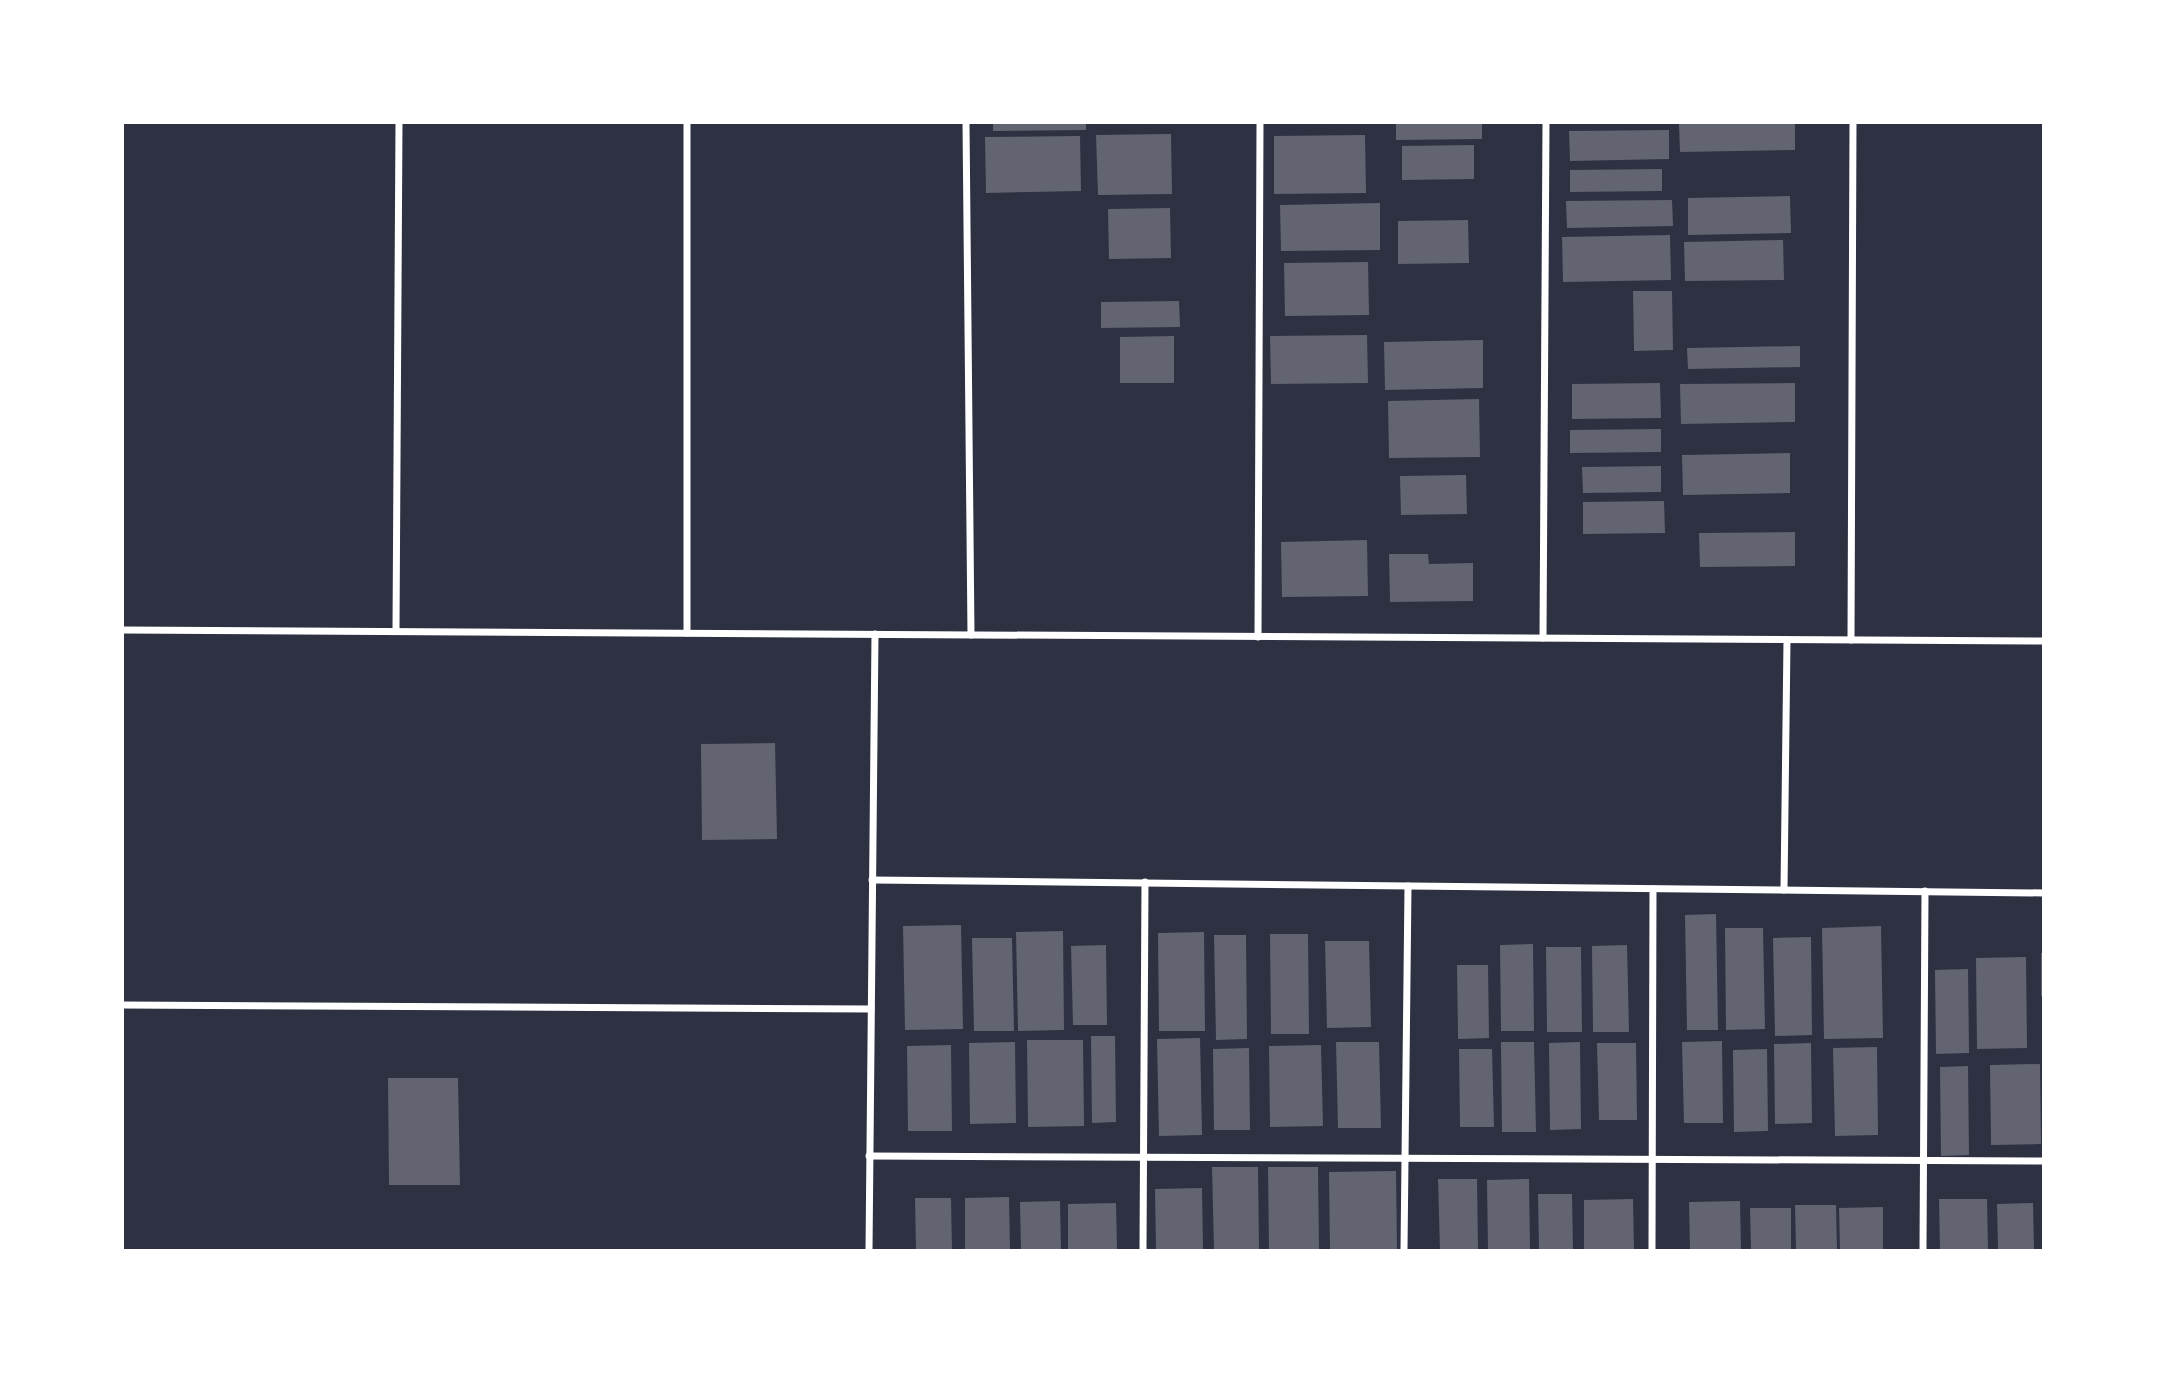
<svg xmlns="http://www.w3.org/2000/svg" width="2166" height="1373" font-family="'Roboto Condensed',sans-serif">
  <rect width="100%" height="100%" fill="#2d3142"/>
  <!-- building -->
  <g fill="#626471">
    <path d="M 993,122 L 1086,122 L 1086,130 L 993,131 Z"/>
    <path d="M 1396,122 L 1482,122 L 1482,139 L 1396,140 Z"/>
    <path d="M 1795,123 L 1795,150 L 1680,152 L 1679,124 Z"/>
    <path d="M 1669,130 L 1669,159 L 1570,161 L 1569,131 Z"/>
    <path d="M 1171,134 L 1172,194 L 1098,195 L 1096,135 Z"/>
    <path d="M 1365,135 L 1366,193 L 1274,194 L 1274,136 Z"/>
    <path d="M 1080,136 L 1081,191 L 986,193 L 985,137 Z"/>
    <path d="M 1474,145 L 1474,179 L 1402,180 L 1402,146 Z"/>
    <path d="M 1662,169 L 1662,191 L 1570,192 L 1570,170 Z"/>
    <path d="M 1790,196 L 1791,233 L 1688,235 L 1688,198 Z"/>
    <path d="M 1672,200 L 1673,226 L 1567,228 L 1566,201 Z"/>
    <path d="M 1380,203 L 1380,250 L 1281,251 L 1280,205 Z"/>
    <path d="M 1170,208 L 1171,258 L 1109,259 L 1108,209 Z"/>
    <path d="M 1468,220 L 1469,263 L 1398,264 L 1398,221 Z"/>
    <path d="M 1670,235 L 1671,280 L 1563,282 L 1562,237 Z"/>
    <path d="M 1783,240 L 1784,280 L 1685,281 L 1684,242 Z"/>
    <path d="M 1368,262 L 1369,315 L 1285,316 L 1284,263 Z"/>
    <path d="M 1633,291 L 1672,291 L 1673,350 L 1634,351 Z"/>
    <path d="M 1179,301 L 1180,327 L 1101,328 L 1101,302 Z"/>
    <path d="M 1367,335 L 1368,383 L 1271,384 L 1270,336 Z"/>
    <path d="M 1174,336 L 1174,383 L 1120,383 L 1120,337 Z"/>
    <path d="M 1483,340 L 1483,388 L 1385,390 L 1384,342 Z"/>
    <path d="M 1800,346 L 1800,367 L 1688,369 L 1687,348 Z"/>
    <path d="M 1660,383 L 1661,418 L 1572,419 L 1572,384 Z"/>
    <path d="M 1795,383 L 1795,422 L 1681,424 L 1680,384 Z"/>
    <path d="M 1479,399 L 1480,457 L 1389,458 L 1388,401 Z"/>
    <path d="M 1661,429 L 1661,452 L 1570,453 L 1570,430 Z"/>
    <path d="M 1790,453 L 1790,493 L 1683,495 L 1682,455 Z"/>
    <path d="M 1661,466 L 1661,492 L 1583,493 L 1582,467 Z"/>
    <path d="M 1466,475 L 1467,514 L 1401,515 L 1400,476 Z"/>
    <path d="M 1664,501 L 1665,533 L 1583,534 L 1583,502 Z"/>
    <path d="M 1795,532 L 1795,566 L 1700,567 L 1699,533 Z"/>
    <path d="M 1367,540 L 1368,596 L 1282,597 L 1281,542 Z"/>
    <path d="M 1389,554 L 1428,554 L 1429,564 L 1473,563 L 1473,601 L 1390,602 Z"/>
    <path d="M 775,743 L 777,839 L 702,840 L 701,744 Z"/>
    <path d="M 1716,914 L 1718,1030 L 1687,1030 L 1685,915 Z"/>
    <path d="M 961,925 L 963,1029 L 905,1030 L 903,926 Z"/>
    <path d="M 1881,926 L 1883,1038 L 1824,1039 L 1822,928 Z"/>
    <path d="M 1725,928 L 1763,928 L 1765,1029 L 1726,1030 Z"/>
    <path d="M 1063,931 L 1064,1030 L 1018,1031 L 1016,932 Z"/>
    <path d="M 1204,932 L 1205,1031 L 1159,1031 L 1158,933 Z"/>
    <path d="M 1270,934 L 1308,934 L 1309,1034 L 1271,1034 Z"/>
    <path d="M 1214,935 L 1246,935 L 1247,1039 L 1216,1040 Z"/>
    <path d="M 1811,937 L 1812,1035 L 1775,1036 L 1773,938 Z"/>
    <path d="M 972,938 L 1012,938 L 1014,1031 L 974,1031 Z"/>
    <path d="M 1325,941 L 1369,941 L 1371,1027 L 1327,1028 Z"/>
    <path d="M 1533,944 L 1534,1031 L 1501,1031 L 1500,945 Z"/>
    <path d="M 1106,945 L 1107,1025 L 1073,1025 L 1071,946 Z"/>
    <path d="M 1627,945 L 1629,1032 L 1593,1032 L 1592,946 Z"/>
    <path d="M 1546,947 L 1581,947 L 1582,1032 L 1547,1032 Z"/>
    <rect x="2041" y="953" width="3" height="43"/>
    <path d="M 2026,957 L 2027,1048 L 1977,1049 L 1976,958 Z"/>
    <path d="M 1457,965 L 1488,965 L 1489,1038 L 1458,1039 Z"/>
    <path d="M 1968,969 L 1969,1053 L 1936,1054 L 1935,970 Z"/>
    <path d="M 1091,1036 L 1115,1036 L 1116,1122 L 1092,1123 Z"/>
    <path d="M 1200,1038 L 1202,1135 L 1159,1136 L 1157,1039 Z"/>
    <path d="M 1027,1040 L 1083,1040 L 1084,1126 L 1028,1127 Z"/>
    <path d="M 1722,1041 L 1723,1123 L 1684,1123 L 1682,1042 Z"/>
    <path d="M 1015,1042 L 1016,1123 L 970,1124 L 969,1043 Z"/>
    <path d="M 1336,1042 L 1379,1042 L 1381,1128 L 1338,1128 Z"/>
    <path d="M 1501,1042 L 1534,1042 L 1536,1132 L 1502,1132 Z"/>
    <path d="M 1580,1042 L 1581,1129 L 1550,1130 L 1549,1043 Z"/>
    <path d="M 1597,1043 L 1636,1043 L 1637,1120 L 1599,1120 Z"/>
    <path d="M 1811,1043 L 1812,1123 L 1775,1124 L 1774,1044 Z"/>
    <path d="M 951,1045 L 952,1131 L 908,1131 L 907,1046 Z"/>
    <path d="M 1321,1045 L 1323,1126 L 1270,1127 L 1269,1046 Z"/>
    <path d="M 1877,1047 L 1878,1135 L 1835,1136 L 1833,1048 Z"/>
    <path d="M 1249,1048 L 1250,1130 L 1214,1130 L 1213,1049 Z"/>
    <path d="M 1459,1049 L 1492,1049 L 1494,1127 L 1460,1127 Z"/>
    <path d="M 1767,1049 L 1768,1131 L 1734,1132 L 1733,1050 Z"/>
    <path d="M 2040,1064 L 2041,1144 L 1991,1145 L 1990,1065 Z"/>
    <path d="M 1968,1066 L 1969,1155 L 1941,1156 L 1940,1067 Z"/>
    <path d="M 388,1078 L 458,1078 L 460,1185 L 389,1185 Z"/>
    <path d="M 1212,1167 L 1258,1167 L 1259,1250 L 1214,1250 Z"/>
    <path d="M 1268,1167 L 1318,1167 L 1319,1250 L 1269,1250 Z"/>
    <path d="M 1396,1171 L 1397,1250 L 1330,1250 L 1329,1172 Z"/>
    <path d="M 1438,1179 L 1477,1179 L 1478,1250 L 1440,1250 Z"/>
    <path d="M 1529,1179 L 1530,1250 L 1488,1250 L 1487,1180 Z"/>
    <path d="M 1202,1188 L 1203,1250 L 1156,1250 L 1155,1189 Z"/>
    <path d="M 1538,1194 L 1572,1194 L 1573,1250 L 1539,1250 Z"/>
    <path d="M 1009,1197 L 1010,1250 L 965,1250 L 965,1198 Z"/>
    <path d="M 915,1198 L 951,1198 L 952,1250 L 916,1250 Z"/>
    <path d="M 1633,1199 L 1634,1250 L 1584,1250 L 1584,1200 Z"/>
    <path d="M 1939,1199 L 1987,1199 L 1988,1250 L 1940,1250 Z"/>
    <path d="M 1060,1201 L 1061,1250 L 1021,1250 L 1020,1202 Z"/>
    <path d="M 1740,1201 L 1741,1250 L 1690,1250 L 1689,1202 Z"/>
    <path d="M 1116,1203 L 1117,1250 L 1068,1250 L 1068,1204 Z"/>
    <path d="M 2033,1203 L 2034,1250 L 1998,1250 L 1997,1204 Z"/>
    <path d="M 1795,1205 L 1836,1205 L 1837,1250 L 1796,1250 Z"/>
    <path d="M 1883,1207 L 1883,1250 L 1840,1250 L 1839,1208 Z"/>
    <path d="M 1750,1208 L 1791,1208 L 1791,1250 L 1751,1250 Z"/>
  </g>
  <g fill="none" stroke-linecap="round" stroke-linejoin="round">
    <!-- minor -->
    <g stroke="#fff" stroke-width="7">
      <path d="M 966,122 L 971,635"/>
      <path d="M 122,630 L 2044,641"/>
      <path d="M 396,631 L 399,122"/>
      <path d="M 687,633 L 687,122"/>
      <path d="M 1258,637 L 1260,122"/>
      <path d="M 1543,638 L 1546,122"/>
      <path d="M 1851,640 L 1853,122"/>
      <path d="M 872,880 L 2044,893"/>
      <path d="M 1784,890 L 1787,640"/>
      <path d="M 122,1005 L 871,1009"/>
      <path d="M 869,1156 L 2044,1161"/>
      <path d="M 869,1250 L 875,634"/>
      <path d="M 1143,1250 L 1145,882"/>
      <path d="M 1404,1250 L 1408,886"/>
      <path d="M 1652,1250 L 1653,889"/>
      <path d="M 1923,1250 L 1925,891"/>
    </g>
  </g>
  <!-- border -->
  <rect width="2166" height="1373" fill="none" stroke="#ffffff" stroke-width="248"/>
</svg>
